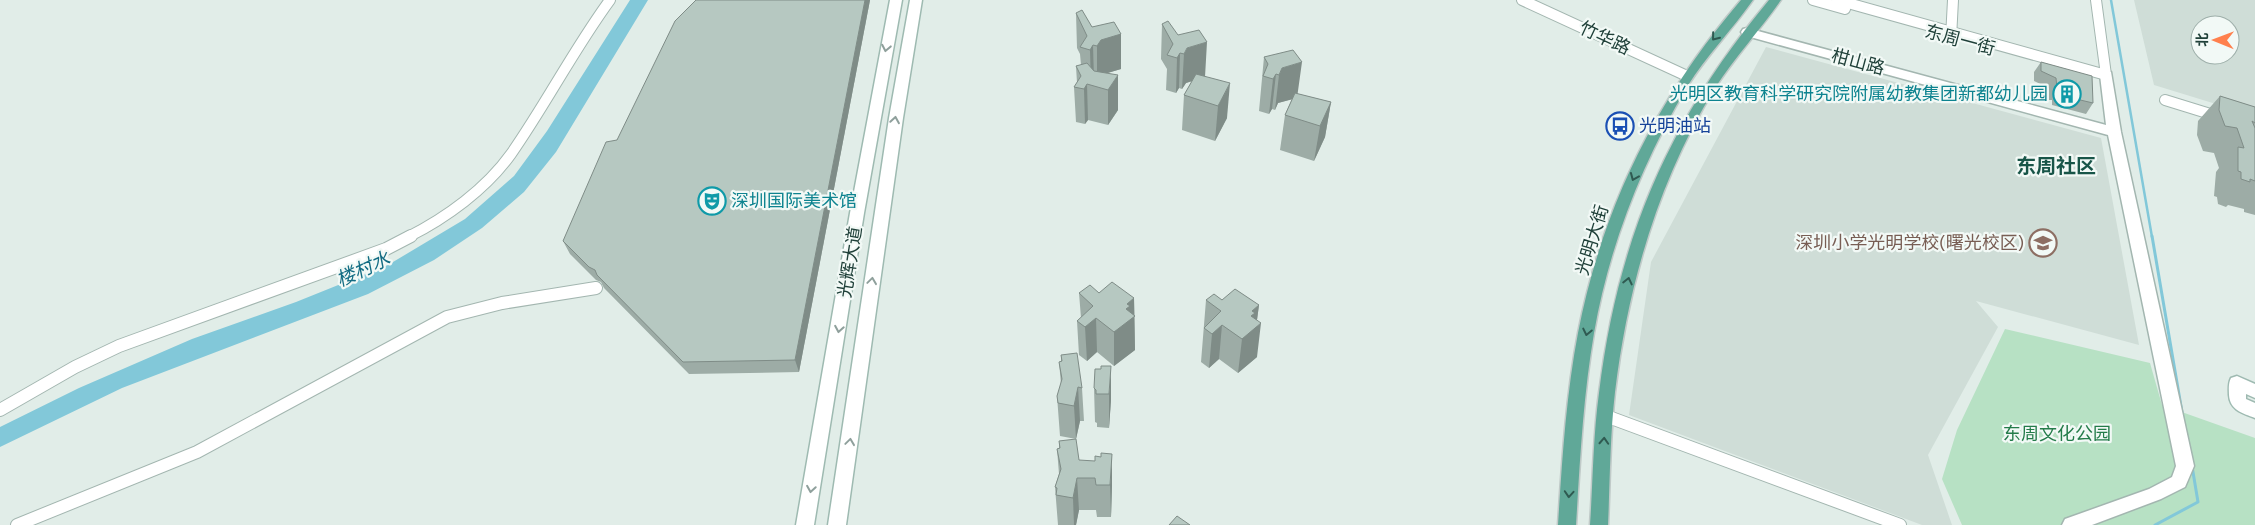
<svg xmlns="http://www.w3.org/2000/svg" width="2255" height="525" font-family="Figtree,'Noto Sans SC',sans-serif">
  <rect width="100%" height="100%" fill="#e1ede8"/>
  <!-- built -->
  <g fill="#cfddd7" fill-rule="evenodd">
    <path d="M 2134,0 L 2255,0 L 2255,116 L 2154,85 ZM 2200,25 L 2230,25 L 2230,55 L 2200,55 Z"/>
    <path d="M 1766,47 L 2101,138 L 2139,345 L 1976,301 L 1998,327 L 1928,455 L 1952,525 L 1922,525 L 1629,415 L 1651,262 Z"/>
  </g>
  <!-- green -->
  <path fill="#b7e1c4" d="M 2005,329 L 2150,363 L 2162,405 L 2255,438 L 2255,525 L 1962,525 L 1942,479 L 1957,430 Z"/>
  <!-- water -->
  <path fill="#82c8d9" d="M 630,0 L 648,0 L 556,152 L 524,192 L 482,228 L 434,260 L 368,294 L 122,388 L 0,447 L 0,427 L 79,388 L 192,339 L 296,302 L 388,265 L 465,219 L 514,176 L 547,131 Z"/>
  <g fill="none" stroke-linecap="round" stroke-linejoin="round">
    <!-- stream-far1 -->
    <path stroke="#82c8d9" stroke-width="2.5" d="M 2111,0 L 2152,237"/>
    <!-- stream -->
    <g stroke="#82c8d9" stroke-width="3">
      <path d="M 2152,236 L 2183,418"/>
      <path d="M 2155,525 L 2198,502 L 2192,466"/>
    </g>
    <!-- minor-far1 casing -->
    <g stroke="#a3b6b0" stroke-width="12">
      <g id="minor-far1">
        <path d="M 1522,0 L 1687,76"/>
        <path d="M 1813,0 L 1845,9"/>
        <path d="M 1837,0 L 2106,75 L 2096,0"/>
        <path d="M 1951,38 L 1953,0"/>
        <path d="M 2165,100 L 2220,117"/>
        <path d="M 408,237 C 446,218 486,189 511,154 C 546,104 574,49 610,0"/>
      </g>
    </g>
    <!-- minor casing -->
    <g stroke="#a3b6b0" stroke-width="14">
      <g id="minor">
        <path d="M 0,410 L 75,367 L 119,346 L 386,249 L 411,236"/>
        <path d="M 1606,416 L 1900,525"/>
        <path d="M 17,525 L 197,452 L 447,317 L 502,303 L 596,288"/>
      </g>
    </g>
    <!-- tertiary casing -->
    <g stroke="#a3b6b0" stroke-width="3">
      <path id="tertiary" d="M 1747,28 L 2106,125 L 2100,75 L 2101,72 L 2111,72 L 2121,132 L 2194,466 L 2185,487 L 2161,499 L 2092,525 L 2062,525 L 2065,519 L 2149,489 L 2172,477 L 2176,466 L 2108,135 L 1743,35 L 1741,32 L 1743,29 Z"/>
    </g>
    <!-- secondary casing -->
    <g stroke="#9ebab1" stroke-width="3">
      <g id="secondary">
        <path d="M 890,0 L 902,0 L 864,213 L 814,525 L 796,525 L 850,213 Z"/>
        <path d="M 910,0 L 922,0 L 903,118 L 846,525 L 828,525 L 889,118 Z"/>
        <path d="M 2237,376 L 2255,384 L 2255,398 L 2246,394 L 2246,399 L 2255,403 L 2255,418 C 2242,413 2230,410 2229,395 C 2229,389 2228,384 2231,378 Z"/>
      </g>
    </g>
    <!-- primary casing -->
    <g stroke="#c0cac8" stroke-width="3">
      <g id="primary">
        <path d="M 1741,0 L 1753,0 C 1732,30 1706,56 1687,87 C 1642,163 1609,246 1594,333 C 1583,397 1580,461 1576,525 L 1558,525 C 1562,461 1566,396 1578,333 C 1603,205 1657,98 1741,0 Z"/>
        <path d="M 1769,0 L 1781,0 C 1760,30 1735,57 1715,88 C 1658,181 1628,285 1615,392 C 1610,436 1610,481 1608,525 L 1590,525 C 1593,481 1593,437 1599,393 C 1618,238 1669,120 1769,0 Z"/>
      </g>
    </g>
    <!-- minor-far1 -->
    <use href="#minor-far1" stroke="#fff" stroke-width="10"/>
    <!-- minor -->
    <use href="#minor" stroke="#fff" stroke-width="12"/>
    <!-- tertiary -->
    <use href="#tertiary" fill="#fff" fill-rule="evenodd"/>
    <!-- secondary -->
    <use href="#secondary" fill="#fff" fill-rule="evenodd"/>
    <!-- primary -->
    <use href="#primary" fill="#60a898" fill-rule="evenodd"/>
  </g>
  <!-- wall -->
  <g fill="#9daca6">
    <path d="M 696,0 L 870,0 L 799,372 L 689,374 L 604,288 L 601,282 L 596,280 L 570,254 L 563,241 L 617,140 Z"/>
    <path d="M 1076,13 L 1092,27 L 1121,34 L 1121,69 L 1107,73 L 1118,110 L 1108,125 L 1088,120 L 1085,124 L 1076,122 L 1074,87 L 1077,83 L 1076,66 L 1081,65 L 1080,54 L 1077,48 Z"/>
    <path d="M 1162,24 L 1205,77 L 1227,118 L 1215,141 L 1182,130 L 1184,95 L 1192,81 L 1186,83 L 1182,89 L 1179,88 L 1176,93 L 1166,90 L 1167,69 L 1161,59 Z"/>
    <path d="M 1264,57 L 1298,94 L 1331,102 L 1325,137 L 1314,161 L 1280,150 L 1285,115 L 1292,99 L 1278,103 L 1275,110 L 1272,109 L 1269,114 L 1259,111 Z"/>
    <path d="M 2041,62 L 2093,103 L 2086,114 L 2052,105 L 2052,100 L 2049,100 L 2049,88 L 2034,81 L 2034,72 Z"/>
    <path d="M 2220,96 L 2255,107 L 2255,215 L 2244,212 L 2244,209 L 2228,205 L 2226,207 L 2218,204 L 2217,197 L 2214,196 L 2216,172 L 2219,168 L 2214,153 L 2203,151 L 2197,135 L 2198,121 Z"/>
    <path d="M 1079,293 L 1099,293 L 1134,298 L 1135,350 L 1114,366 L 1097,352 L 1087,361 L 1079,355 L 1077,321 L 1081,318 Z"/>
    <path d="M 1206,300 L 1222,300 L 1259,305 L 1257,320 L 1257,357 L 1238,373 L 1219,359 L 1209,368 L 1201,362 Z"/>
    <path d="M 1061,355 L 1082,388 L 1084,421 L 1080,421 L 1076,439 L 1060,436 L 1057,396 L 1061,384 L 1059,362 L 1061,361 Z"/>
    <path d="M 1101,369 L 1111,400 L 1109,428 L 1097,427 L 1097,423 L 1095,422 L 1094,388 Z"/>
    <path d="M 1059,441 L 1079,460 L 1112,486 L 1111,517 L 1097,517 L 1096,510 L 1079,510 L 1076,525 L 1058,525 L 1055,487 L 1059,474 L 1057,449 L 1059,448 Z"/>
  </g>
  <!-- shaded-wall -->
  <g fill="#7f8c87">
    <path d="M 865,0 L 870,0 L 799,372 L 795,360 Z"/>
    <path d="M 1121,34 L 1121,69 L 1101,75 L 1097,81 L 1097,46 L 1101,40 Z"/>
    <path d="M 1207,42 L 1205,77 L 1186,83 L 1182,89 L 1184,54 L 1187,48 Z"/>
    <path d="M 1093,45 L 1094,80 L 1091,85 L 1090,50 Z"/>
    <path d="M 1180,53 L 1179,88 L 1176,93 L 1177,58 Z"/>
    <path d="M 1302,62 L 1297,98 L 1278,103 L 1275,110 L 1279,75 L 1282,68 Z"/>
    <path d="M 1276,74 L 1272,109 L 1269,114 L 1273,79 Z"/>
    <path d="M 1118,75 L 1118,110 L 1108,125 L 1108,90 Z"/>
    <path d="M 1230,83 L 1227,118 L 1215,141 L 1218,106 Z"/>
    <path d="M 1087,84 L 1088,120 L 1085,124 L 1084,89 Z"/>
    <path d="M 1331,102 L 1325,137 L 1314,161 L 1320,126 Z"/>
    <path d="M 1134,298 L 1135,350 L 1114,366 L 1114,332 L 1126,309 L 1127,304 Z"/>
    <path d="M 1259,305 L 1256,327 L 1261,323 L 1257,357 L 1238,373 L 1242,339 L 1252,311 Z"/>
    <path d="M 1096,318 L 1097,352 L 1087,361 L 1085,327 Z"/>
    <path d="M 1222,325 L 1219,359 L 1209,368 L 1212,334 Z"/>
    <path d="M 1111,366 L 1111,400 L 1109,428 L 1109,394 Z"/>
    <path d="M 1078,387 L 1080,421 L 1076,439 L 1074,406 Z"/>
    <path d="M 1112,454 L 1112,486 L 1111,517 L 1110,485 Z"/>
    <path d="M 1077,478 L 1079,510 L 1076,525 L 1074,525 L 1073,498 Z"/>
  </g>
  <!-- building -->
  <g fill="#b6c8c1" stroke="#7f8c87">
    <path d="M 696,0 L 865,0 L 795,360 L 683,362 L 597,275 L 595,270 L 589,267 L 563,241 L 606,142 L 617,140 L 675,21 Z"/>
    <path d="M 1082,10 L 1092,27 L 1114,22 L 1121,34 L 1101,40 L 1097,46 L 1093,45 L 1090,50 L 1080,47 L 1087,36 L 1076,13 Z"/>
    <path d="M 1168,21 L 1178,35 L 1199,30 L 1207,42 L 1187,48 L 1184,54 L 1180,53 L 1177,58 L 1167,55 L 1173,44 L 1162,24 Z"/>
    <path d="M 1293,50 L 1302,62 L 1282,68 L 1279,75 L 1276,74 L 1273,79 L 1263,76 L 1268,64 L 1264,57 Z"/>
    <path d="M 2041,62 L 2092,76 L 2093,103 L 2059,95 L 2059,90 L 2057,89 L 2056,78 L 2041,71 Z"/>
    <path d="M 1087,63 L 1094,71 L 1118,75 L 1108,90 L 1087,84 L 1084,89 L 1074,87 L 1081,76 L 1076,66 Z"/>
    <path d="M 1196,74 L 1230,83 L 1218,106 L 1184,95 Z"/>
    <path d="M 1295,93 L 1331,102 L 1320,126 L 1285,115 Z"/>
    <path d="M 2220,96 L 2255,107 L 2255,123 L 2252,121 L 2255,128 L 2255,181 L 2250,179 L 2250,182 L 2241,179 L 2241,172 L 2238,171 L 2238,147 L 2244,148 L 2237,128 L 2225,126 L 2219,110 Z"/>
    <path d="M 1112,282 L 1134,298 L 1127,304 L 1130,306 L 1126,309 L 1135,316 L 1114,332 L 1096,318 L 1085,327 L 1077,321 L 1093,306 L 1079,293 L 1090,285 L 1099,293 Z"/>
    <path d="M 1235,289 L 1259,305 L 1252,311 L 1255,313 L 1251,316 L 1261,323 L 1242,339 L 1222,325 L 1212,334 L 1204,328 L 1221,311 L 1206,300 L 1214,294 L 1222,300 Z"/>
    <path d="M 1077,353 L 1082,388 L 1078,387 L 1074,406 L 1058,403 L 1057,396 L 1062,379 L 1059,362 L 1062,361 L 1061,355 Z"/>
    <path d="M 1101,366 L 1111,366 L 1109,394 L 1096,394 L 1096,390 L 1094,388 L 1095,369 L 1101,369 Z"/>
    <path d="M 1076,439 L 1079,460 L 1095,461 L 1095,456 L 1101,457 L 1101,453 L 1112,454 L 1110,485 L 1096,485 L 1095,478 L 1077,478 L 1073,498 L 1056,495 L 1057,488 L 1055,487 L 1061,469 L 1057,449 L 1060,448 L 1059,441 Z"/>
    <path d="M 1177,516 L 1190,525 L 1169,525 Z"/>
  </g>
  <!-- one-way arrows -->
  <defs><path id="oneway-chevron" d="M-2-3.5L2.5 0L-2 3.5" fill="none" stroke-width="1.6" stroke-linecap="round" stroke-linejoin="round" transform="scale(1.25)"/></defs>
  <g stroke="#2f5a51">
    <use href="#oneway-chevron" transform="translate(1715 37) rotate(129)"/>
    <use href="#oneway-chevron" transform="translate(1634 177) rotate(113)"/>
    <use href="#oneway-chevron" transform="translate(1628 281) rotate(-77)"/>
    <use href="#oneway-chevron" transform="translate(1587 332) rotate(102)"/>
    <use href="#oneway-chevron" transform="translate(1604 441) rotate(-87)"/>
    <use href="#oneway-chevron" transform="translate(1569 494) rotate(94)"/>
  </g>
  <g stroke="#8fa09c">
    <use href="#oneway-chevron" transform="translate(886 48) rotate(101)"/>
    <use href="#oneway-chevron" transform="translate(895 120) rotate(-81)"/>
    <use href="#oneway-chevron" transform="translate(872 281) rotate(-82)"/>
    <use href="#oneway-chevron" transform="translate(839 329) rotate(100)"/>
    <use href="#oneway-chevron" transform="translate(850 442) rotate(-82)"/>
    <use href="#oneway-chevron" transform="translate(811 489) rotate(99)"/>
  </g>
  <!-- icons -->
  <defs>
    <g id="building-ring" transform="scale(1.4375)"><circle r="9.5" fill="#f2f9f6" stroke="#0f9aa8" stroke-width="1.5"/><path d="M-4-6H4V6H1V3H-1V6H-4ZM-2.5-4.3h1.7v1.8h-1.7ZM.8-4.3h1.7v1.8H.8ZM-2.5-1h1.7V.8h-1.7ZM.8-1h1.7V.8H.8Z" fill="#0f9aa8"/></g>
    <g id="bus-ring" transform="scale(1.4375)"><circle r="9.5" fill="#f2f9f6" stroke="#1a4fb4" stroke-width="1.5"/><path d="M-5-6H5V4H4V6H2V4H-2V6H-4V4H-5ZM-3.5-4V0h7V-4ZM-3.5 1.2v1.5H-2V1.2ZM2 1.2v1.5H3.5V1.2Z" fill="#1a4fb4"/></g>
    <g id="theatre-ring" transform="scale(1.4375)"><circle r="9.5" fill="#f2f9f6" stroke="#0f9aa8" stroke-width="1.5"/><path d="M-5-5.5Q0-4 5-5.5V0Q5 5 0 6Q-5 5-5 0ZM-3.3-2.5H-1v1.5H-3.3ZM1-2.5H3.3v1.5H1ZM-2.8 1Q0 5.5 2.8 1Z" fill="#0f9aa8"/></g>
    <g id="school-ring" transform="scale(1.4375)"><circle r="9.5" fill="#f2f9f6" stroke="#8d6e63" stroke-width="1.5"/><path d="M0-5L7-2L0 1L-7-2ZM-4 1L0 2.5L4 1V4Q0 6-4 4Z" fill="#8d6e63"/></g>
  </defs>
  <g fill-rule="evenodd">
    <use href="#building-ring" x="2067" y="94"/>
    <use href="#bus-ring" x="1620" y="126"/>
    <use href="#theatre-ring" x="712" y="201"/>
    <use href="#school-ring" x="2043" y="243"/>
  </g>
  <g text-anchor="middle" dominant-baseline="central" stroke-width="4.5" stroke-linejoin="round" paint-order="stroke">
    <!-- street labels -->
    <g font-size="18" fill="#1f4039" stroke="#f2f9f6">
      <text transform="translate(1605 38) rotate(25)">竹华路</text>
      <text transform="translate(1960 40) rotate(15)">东周一街</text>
      <text transform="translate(1858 62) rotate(15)">柑山路</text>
      <text transform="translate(1592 240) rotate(-73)">光明大街</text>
      <text transform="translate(850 262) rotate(-81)">光辉大道</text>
    </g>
    <!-- culture labels -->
    <g font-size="18" fill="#0d838f" stroke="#f2f9f6" text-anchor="end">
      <text x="2048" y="94">光明区教育科学研究院附属幼教集团新都幼儿园</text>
      <text x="731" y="201" text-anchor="start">深圳国际美术馆</text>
    </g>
    <!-- transit labels -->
    <g font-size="18" fill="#164399" stroke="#f2f9f6" text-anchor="start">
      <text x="1639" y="126">光明油站</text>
    </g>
    <!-- education labels -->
    <g font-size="18" fill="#785e54" stroke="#f2f9f6" text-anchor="end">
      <text x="2024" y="243">深圳小学光明学校(曙光校区)</text>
    </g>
    <!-- park labels -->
    <g font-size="18" fill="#247c4a" stroke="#f2f9f6">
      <text x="2057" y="434">东周文化公园</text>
    </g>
    <!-- water labels -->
    <g font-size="19" font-style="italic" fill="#126c83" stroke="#f2f9f6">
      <text transform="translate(363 269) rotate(-25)">楼村水</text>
    </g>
    <!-- quarter labels -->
    <g font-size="20" font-weight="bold" fill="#185548" stroke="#f2f9f6">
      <text x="2056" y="166">东周社区</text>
    </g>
  </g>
  <!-- north arrow -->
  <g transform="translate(2215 40) rotate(271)"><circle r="24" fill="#f2f9f6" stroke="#9eafaa"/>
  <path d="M0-4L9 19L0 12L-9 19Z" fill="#ff804d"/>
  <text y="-8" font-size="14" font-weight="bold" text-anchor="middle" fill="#1f4039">北</text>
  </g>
</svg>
